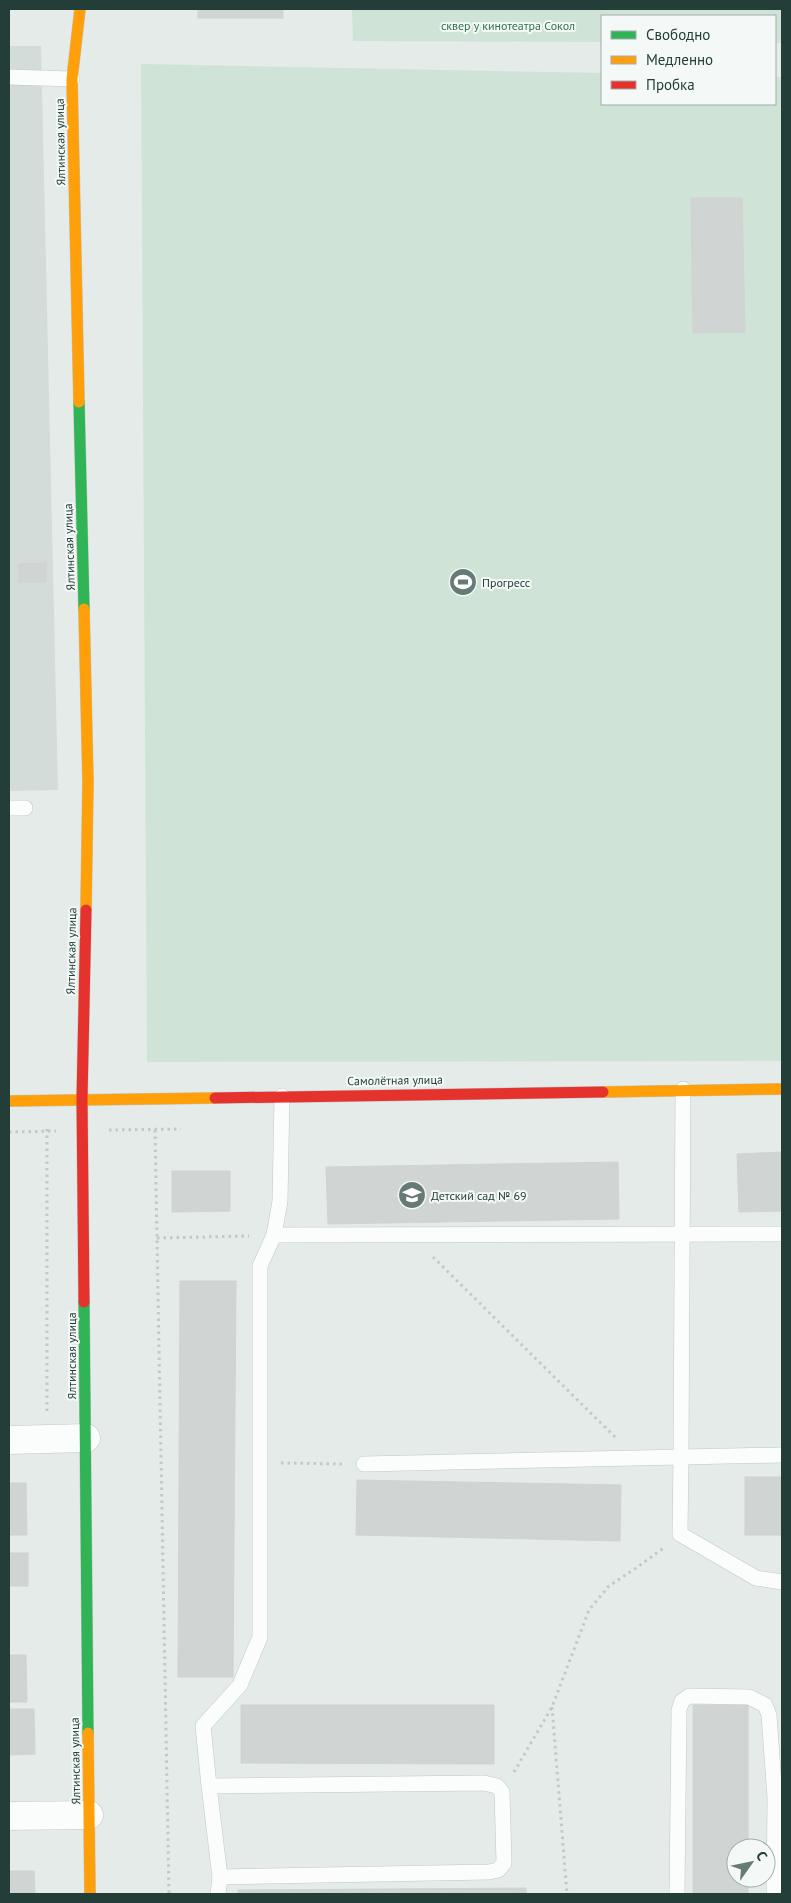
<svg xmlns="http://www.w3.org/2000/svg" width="791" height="1903" font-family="'PT Sans',sans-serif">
  <rect width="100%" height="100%" fill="#e5ebe8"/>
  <!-- built -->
  <path fill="#d3dcd8" d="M 9,46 L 41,46 L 58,790 L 9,791 Z"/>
  <!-- green -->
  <g fill="#cfe3d6">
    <path d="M 352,9 L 782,9 L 782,43 L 775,43 L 775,16 L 602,16 L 602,42 L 353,41 Z"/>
    <path d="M 141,64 L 602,73 L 602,104 L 775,104 L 775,77 L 782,77 L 782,1061 L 147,1062 Z"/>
  </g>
  <!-- building -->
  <g fill="#d0d4d3" stroke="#ced4d1">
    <rect x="198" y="9" width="85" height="9"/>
    <path d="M 691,198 L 742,198 L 745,332 L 693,333 Z"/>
    <path d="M 46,563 L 46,582 L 19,582 L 19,564 Z"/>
    <path d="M 782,1152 L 782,1211 L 739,1212 L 737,1154 Z"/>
    <path d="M 618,1162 L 619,1219 L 328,1224 L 326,1167 Z"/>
    <path d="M 172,1171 L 230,1171 L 230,1211 L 172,1212 Z"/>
    <path d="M 180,1281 L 236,1281 L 233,1677 L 178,1677 Z"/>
    <rect x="745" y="1477" width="37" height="58"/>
    <path d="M 357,1480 L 621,1485 L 620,1541 L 356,1535 Z"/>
    <path d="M 9,1483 L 26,1483 L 27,1535 L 9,1535 Z"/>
    <rect x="9" y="1553" width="19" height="33"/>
    <path d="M 9,1655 L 26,1655 L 27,1702 L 9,1702 Z"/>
    <path d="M 241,1705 L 494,1705 L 494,1764 L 241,1763 Z"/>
    <path d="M 693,1705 L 748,1705 L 748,1848 L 736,1848 L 736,1878 L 748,1878 L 748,1894 L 693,1894 Z"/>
    <path d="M 9,1709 L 34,1709 L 35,1754 L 9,1755 Z"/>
    <path d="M 9,1871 L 34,1871 L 35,1894 L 9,1894 Z"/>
    <path d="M 526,1888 L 526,1894 L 238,1894 L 238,1890 Z"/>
  </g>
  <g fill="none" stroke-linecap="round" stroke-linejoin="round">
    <!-- lane casing -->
    <g stroke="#c2c8c5" stroke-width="16">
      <g id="lane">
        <path d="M 9,77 L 72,79"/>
        <path d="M 9,808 L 25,808"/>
        <path d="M 683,1089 L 681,1457 L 782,1455"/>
        <path d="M 282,1096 L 280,1201 L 274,1235 L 782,1234"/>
        <path d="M 364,1464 L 681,1457 L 680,1534 L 756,1578 L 782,1582"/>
        <path d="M 209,1786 L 220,1877 L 489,1872 L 498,1870 L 504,1863 L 502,1792 L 497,1786 L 484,1783 L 209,1786 L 203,1726 L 240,1685 L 260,1637 L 260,1266 L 274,1235"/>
        <path d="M 218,1894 L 220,1877"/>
        <path d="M 677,1894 L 679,1710 L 682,1701 L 689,1696 L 749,1697 L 765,1705 L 769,1715 L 775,1798 L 774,1894"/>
      </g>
    </g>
    <!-- street casing -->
    <g stroke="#c2c8c5" stroke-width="29">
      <g id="street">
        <path d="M 9,1440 L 86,1438"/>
        <path d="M 9,1816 L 89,1815"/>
      </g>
    </g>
    <!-- fast casing -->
    <g stroke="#c1c8c5" stroke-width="12">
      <g id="fast">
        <path d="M 79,402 L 84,609"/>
        <path d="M 84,1302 L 88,1733"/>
      </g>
    </g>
    <!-- slow casing -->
    <g stroke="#c1c8c5" stroke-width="12">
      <g id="slow">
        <path d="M 79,402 L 72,79 L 80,9"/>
        <path d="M 84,609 L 88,782 L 86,910"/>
        <path d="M 603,1092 L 782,1089"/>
        <path d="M 9,1101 L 215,1098"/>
        <path d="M 88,1733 L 90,1894"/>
      </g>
    </g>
    <!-- jam casing -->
    <g stroke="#c1c8c5" stroke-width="12">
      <g id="jam">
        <path d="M 215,1098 L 603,1092"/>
        <path d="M 84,1302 L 82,1099 L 86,910"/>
      </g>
    </g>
    <!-- path -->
    <g stroke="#c2cac8" stroke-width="3" stroke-dasharray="2.5 4" stroke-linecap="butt">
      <path d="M 109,1130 L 181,1129"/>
      <path d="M 155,1130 L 169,1894"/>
      <path d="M 9,1132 L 56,1131"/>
      <path d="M 157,1238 L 249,1236"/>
      <path d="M 433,1257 L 615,1437"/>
      <path d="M 47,1411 L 47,1129"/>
      <path d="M 281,1463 L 342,1464"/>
      <path d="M 552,1707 L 567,1894"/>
      <path d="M 514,1772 L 552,1707 L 589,1610 L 609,1586 L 636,1568 L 665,1547"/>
    </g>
    <!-- lane -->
    <use href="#lane" stroke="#fbfcfc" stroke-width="15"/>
    <!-- street -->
    <use href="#street" stroke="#fbfcfc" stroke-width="28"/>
    <!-- fast -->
    <use href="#fast" stroke="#30b455" stroke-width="11"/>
    <!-- slow -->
    <use href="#slow" stroke="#ff9f0a" stroke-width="11"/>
    <!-- jam -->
    <use href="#jam" stroke="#e5322d" stroke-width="11"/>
  </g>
  <!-- icons -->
  <defs>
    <g id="stadium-disc" transform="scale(1.4375)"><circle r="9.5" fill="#677b76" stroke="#f4f9f7"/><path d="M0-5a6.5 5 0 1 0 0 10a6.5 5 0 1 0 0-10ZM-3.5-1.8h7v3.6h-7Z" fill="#fff"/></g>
    <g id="school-disc" transform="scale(1.4375)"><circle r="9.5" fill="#677b76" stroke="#f4f9f7"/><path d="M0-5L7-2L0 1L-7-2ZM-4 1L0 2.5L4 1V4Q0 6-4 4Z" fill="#fff"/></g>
  </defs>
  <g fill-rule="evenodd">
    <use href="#stadium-disc" x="463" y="582"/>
    <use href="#school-disc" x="412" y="1195"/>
  </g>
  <g text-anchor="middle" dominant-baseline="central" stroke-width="4" stroke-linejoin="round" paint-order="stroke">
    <!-- park labels -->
    <g font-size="12" fill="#2e744c" stroke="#f4f9f7">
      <text x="508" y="25">сквер у кинотеатра Сокол</text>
    </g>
    <!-- street labels -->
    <g font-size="12" fill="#233e38" stroke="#f4f9f7">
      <text transform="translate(60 142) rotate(-91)">Ялтинская улица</text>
      <text transform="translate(69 547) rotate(-92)">Ялтинская улица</text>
      <text transform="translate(71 951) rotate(-89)">Ялтинская улица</text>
      <text transform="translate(395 1080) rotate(-1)">Самолётная улица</text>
      <text transform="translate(71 1356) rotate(-90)">Ялтинская улица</text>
      <text transform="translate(75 1761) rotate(-91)">Ялтинская улица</text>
    </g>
    <!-- poi labels -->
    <g font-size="12" fill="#233e38" stroke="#f4f9f7" text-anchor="start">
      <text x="482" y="582">Прогресс</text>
      <text x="431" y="1195">Детский сад № 69</text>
    </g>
  </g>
  <!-- border -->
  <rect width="791" height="1903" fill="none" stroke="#233e38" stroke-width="20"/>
  <!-- legend -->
  <rect x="601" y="15" width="175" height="90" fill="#f4f9f7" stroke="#a0aeab"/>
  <rect x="611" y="31" width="25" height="8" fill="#30b455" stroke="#a0aeab"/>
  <text x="646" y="40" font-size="15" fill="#233e38">Свободно</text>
  <rect x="611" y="56" width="25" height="8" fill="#ff9f0a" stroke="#a0aeab"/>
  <text x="646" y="65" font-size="15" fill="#233e38">Медленно</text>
  <rect x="611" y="81" width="25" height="8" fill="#e5322d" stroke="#a0aeab"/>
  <text x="646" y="90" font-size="15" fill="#233e38">Пробка</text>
  <!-- north arrow -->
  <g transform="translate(751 1863) rotate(57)"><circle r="24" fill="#f4f9f7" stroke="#a0aeab"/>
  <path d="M0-4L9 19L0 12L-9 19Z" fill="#677b76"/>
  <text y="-8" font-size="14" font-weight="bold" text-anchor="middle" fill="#233e38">С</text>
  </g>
</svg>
